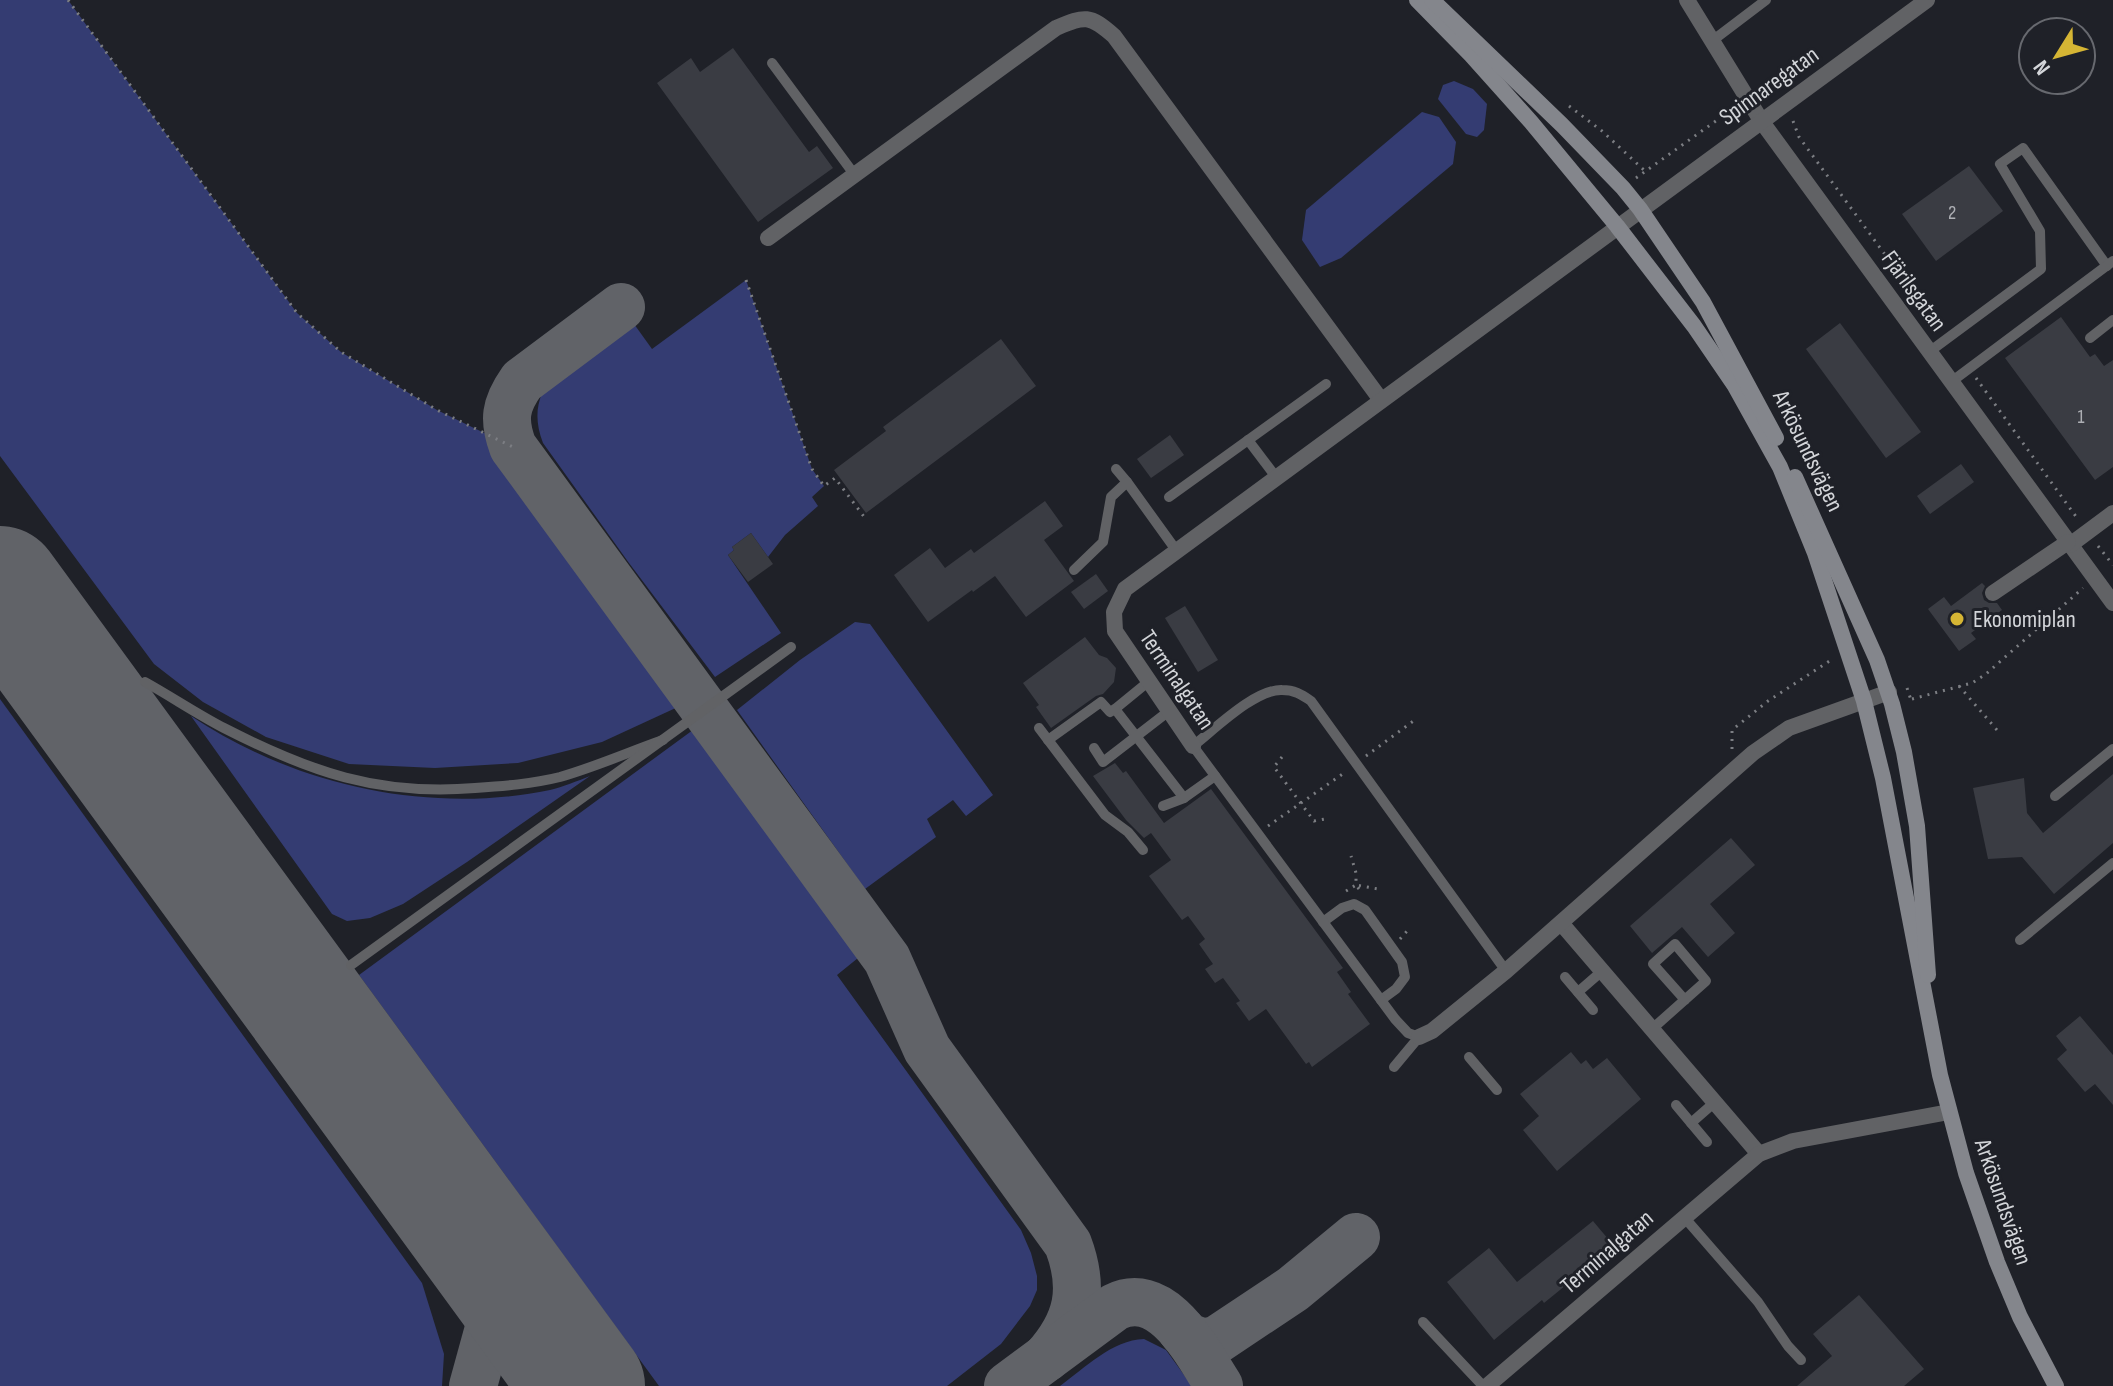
<svg xmlns="http://www.w3.org/2000/svg" width="2113" height="1386" font-family="'Sofia Sans Condensed',sans-serif">
  <rect width="100%" height="100%" fill="#1f2128"/>
  <!-- green -->
  <g fill="#343c72">
    <path d="M 0,0 L 68,0 L 297,313 L 341,352 L 437,410 L 513,447 L 503,457 L 680,706 L 602,742 L 518,763 L 435,768 L 349,764 L 266,737 L 203,702 L 154,664 L 0,456 Z"/>
    <path d="M 1454,81 L 1473,89 L 1487,104 L 1484,130 L 1477,137 L 1466,134 L 1438,99 L 1443,85 Z"/>
    <path d="M 1422,112 L 1439,117 L 1456,142 L 1453,164 L 1341,258 L 1320,267 L 1302,240 L 1306,210 Z"/>
    <path d="M 746,280 L 812,469 L 824,486 L 812,497 L 818,506 L 785,535 L 768,557 L 751,533 L 732,547 L 734,550 L 728,555 L 781,633 L 715,677 L 629,563 L 543,443 C 532,414 538,395 555,370 L 629,317 L 652,349 Z"/>
    <path d="M 855,622 L 870,624 L 993,795 L 966,816 L 953,800 L 927,819 L 936,837 L 865,889 L 737,710 L 800,660 Z"/>
    <path d="M 0,699 L 422,1283 L 444,1354 L 442,1386 L 0,1386 Z"/>
    <path d="M 191,716 C 294,785 427,815 550,790 C 563,787 577,781 590,776 L 467,862 L 403,904 L 370,918 L 347,921 L 332,914 Z"/>
    <path d="M 697,727 L 858,954 L 858,958 L 837,975 L 1021,1230 L 1031,1253 L 1037,1276 L 1037,1290 L 1030,1306 L 1001,1344 L 947,1386 L 659,1386 L 359,975 Z"/>
    <path d="M 1144,1339 L 1166,1350 L 1192,1386 L 1060,1386 C 1085,1368 1112,1340 1144,1339 Z"/>
  </g>
  <g fill="none" stroke-linecap="round" stroke-linejoin="round">
    <!-- taxiway -->
    <g stroke="#616368" stroke-width="48">
      <path d="M 621,307 L 522,381 C 505,405 503,420 513,447 L 887,959 L 927,1049 L 1068,1244 C 1085,1289 1078,1322 1046,1358"/>
      <path d="M 1182,1331 L 1188,1337 L 1204,1343 L 1218,1339 L 1293,1289 L 1356,1237"/>
      <path d="M 473,1386 L 503,1277"/>
      <path d="M 1008,1386 L 1115,1307 C 1164,1283 1198,1354 1219,1386"/>
    </g>
    <!-- runway -->
    <path stroke="#616368" stroke-width="122" d="M 0,587 L 584,1386"/>
  </g>
  <!-- building -->
  <g fill="#3a3c43">
    <path d="M 733,48 L 809,152 L 817,146 L 833,168 L 758,222 L 657,83 L 691,58 L 700,72 Z"/>
    <path d="M 1969,166 L 2003,211 L 1936,261 L 1902,214 Z"/>
    <path d="M 2061,317 L 2090,357 L 2095,354 L 2104,366 L 2113,360 L 2113,467 L 2095,480 L 2005,358 Z"/>
    <path d="M 1840,323 L 1921,432 L 1886,458 L 1806,349 Z"/>
    <path d="M 1001,339 L 1036,386 L 866,513 L 834,470 L 886,431 L 883,427 Z"/>
    <path d="M 1170,435 L 1184,455 L 1151,478 L 1137,459 Z"/>
    <path d="M 1961,464 L 1974,482 L 1930,514 L 1917,496 Z"/>
    <path d="M 1045,501 L 1063,526 L 1044,540 L 1074,581 L 1026,617 L 995,576 L 973,592 L 972,590 L 928,622 L 894,575 L 930,548 L 945,568 L 971,549 L 974,553 Z"/>
    <path d="M 751,533 L 773,564 L 748,582 L 728,555 L 734,550 L 732,547 Z"/>
    <path d="M 1096,574 L 1108,591 L 1084,609 L 1071,592 Z"/>
    <path d="M 1982,583 L 1985,586 L 1982,593 L 1984,600 L 1989,603 L 1997,603 L 2002,610 L 1971,633 L 1976,639 L 1959,651 L 1928,609 L 1944,597 L 1951,606 Z"/>
    <path d="M 1185,606 L 1218,660 L 1198,672 L 1165,618 Z"/>
    <path d="M 1085,637 L 1099,655 L 1107,658 L 1116,668 L 1114,682 L 1103,694 L 1096,696 L 1051,728 L 1036,707 L 1039,705 L 1023,683 Z"/>
    <path d="M 1115,763 L 1123,773 L 1126,771 L 1164,823 L 1211,789 L 1343,968 L 1337,972 L 1351,992 L 1348,994 L 1370,1024 L 1312,1067 L 1309,1062 L 1306,1064 L 1266,1009 L 1249,1021 L 1236,1003 L 1240,1001 L 1223,978 L 1215,983 L 1205,969 L 1213,964 L 1199,944 L 1205,939 L 1188,916 L 1182,920 L 1149,876 L 1171,860 L 1151,833 L 1144,838 L 1126,820 L 1093,776 Z"/>
    <path d="M 2113,774 L 2113,843 L 2054,894 L 2022,857 L 1988,859 L 1973,788 L 2024,778 L 2027,813 L 2043,833 Z"/>
    <path d="M 1731,838 L 1755,865 L 1710,904 L 1735,933 L 1708,957 L 1682,927 L 1652,953 L 1630,926 Z"/>
    <path d="M 2080,1016 L 2113,1055 L 2113,1105 L 2095,1084 L 2085,1092 L 2057,1059 L 2067,1050 L 2056,1036 Z"/>
    <path d="M 1571,1052 L 1581,1064 L 1586,1060 L 1593,1069 L 1607,1058 L 1641,1099 L 1557,1171 L 1523,1130 L 1539,1116 L 1520,1094 Z"/>
    <path d="M 1593,1221 L 1614,1246 L 1544,1303 L 1542,1300 L 1494,1340 L 1447,1282 L 1489,1248 L 1517,1282 Z"/>
    <path d="M 1859,1295 L 1924,1369 L 1904,1386 L 1797,1386 L 1832,1356 L 1813,1334 Z"/>
  </g>
  <g fill="none" stroke-linecap="round" stroke-linejoin="round">
    <!-- path -->
    <g stroke="#7c7e83" stroke-width="3" stroke-dasharray="2 6" stroke-linecap="butt">
      <path d="M 68,0 L 297,313 L 341,352 L 437,410 L 513,447"/>
      <path d="M 1760,89 L 1765,86 L 1776,88 L 1778,90"/>
      <path d="M 1569,106 L 1602,131 L 1645,171"/>
      <path d="M 1793,121 L 1799,137 L 1938,327"/>
      <path d="M 1636,178 L 1734,108"/>
      <path d="M 746,280 L 812,469 L 824,486 L 835,478 L 865,518"/>
      <path d="M 1976,378 L 2077,518"/>
      <path d="M 2098,546 L 2113,565"/>
      <path d="M 1959,686 L 1997,730"/>
      <path d="M 1907,688 L 1911,700"/>
      <path d="M 1912,699 L 1972,683 L 1986,674 L 2083,588"/>
      <path d="M 1732,749 L 1732,730 L 1768,701 L 1831,660"/>
      <path d="M 1366,756 L 1416,719"/>
      <path d="M 1282,757 L 1274,767 L 1314,821 L 1325,819"/>
      <path d="M 1268,826 L 1344,773"/>
      <path d="M 1359,889 L 1356,885 L 1378,889"/>
      <path d="M 1346,891 L 1356,885 L 1356,873 L 1351,856"/>
      <path d="M 1400,939 L 1408,930"/>
    </g>
    <!-- lane -->
    <g stroke="#616265" stroke-width="10">
      <path d="M 1712,41 L 1766,0"/>
      <path d="M 772,63 L 854,174"/>
      <path d="M 2090,338 L 2113,320"/>
      <path d="M 1929,352 L 2041,269 L 2040,231 L 2000,164 L 2023,148 L 2107,266"/>
      <path d="M 1951,382 L 2113,261"/>
      <path d="M 1248,440 L 1276,477"/>
      <path d="M 1116,469 L 1127,482"/>
      <path d="M 1169,497 L 1326,384"/>
      <path d="M 1074,570 L 1103,542 L 1111,497 L 1127,482 L 1176,550"/>
      <path d="M 145,682 C 172,697 197,714 224,728 C 310,772 378,796 475,788 C 504,786 532,784 560,777 C 595,767 629,752 663,740"/>
      <path d="M 1148,682 L 1115,709 L 1184,798"/>
      <path d="M 1039,728 L 1105,815 L 1128,832 L 1143,850"/>
      <path d="M 1048,740 L 1101,702 L 1110,712 L 1115,709"/>
      <path d="M 1094,748 L 1103,762 L 1169,711"/>
      <path d="M 2055,796 L 2113,749"/>
      <path d="M 1163,806 L 1184,798 L 1215,776"/>
      <path d="M 1323,922 L 1342,908 L 1354,904 L 1365,910 L 1402,962 L 1405,977 L 1396,989 L 1381,1000"/>
      <path d="M 2020,940 L 2113,863"/>
      <path d="M 351,965 L 791,647"/>
      <path d="M 1565,977 L 1593,1010"/>
      <path d="M 1578,992 L 1601,972"/>
      <path d="M 1652,1029 L 1706,981 L 1675,944 L 1653,964 L 1685,1000"/>
      <path d="M 1469,1057 L 1497,1090"/>
      <path d="M 1394,1067 L 1419,1037 L 1408,1033 L 1395,1019 L 1193,746 C 1215,729 1255,689 1282,690 C 1294,690 1301,694 1311,701 L 1506,971"/>
      <path d="M 1676,1105 L 1707,1142"/>
      <path d="M 1691,1123 L 1715,1102"/>
      <path d="M 1684,1217 L 1758,1302 L 1788,1346 L 1801,1360"/>
      <path d="M 1423,1322 L 1483,1386"/>
    </g>
    <!-- street -->
    <g stroke="#616265" stroke-width="16">
      <path d="M 1687,0 L 1762,122 L 2113,603"/>
      <path d="M 768,238 L 1056,28 C 1085,16 1089,14 1114,36 L 1381,400"/>
      <path d="M 2070,545 L 2113,513"/>
      <path d="M 1993,593 L 2068,542"/>
      <path d="M 1193,746 L 1115,631 L 1114,612 L 1125,589 L 1927,0"/>
      <path d="M 1561,923 L 1759,1154"/>
      <path d="M 1419,1037 L 1432,1031 L 1506,971 L 1753,753 L 1789,728 L 1889,692"/>
      <path d="M 1487,1386 L 1759,1154 L 1793,1141 L 1949,1112"/>
    </g>
    <!-- secondary -->
    <g stroke="#84868c" stroke-width="16">
      <path d="M 1417,0 L 1471,55 L 1531,122 L 1617,226 L 1694,326 L 1735,386 L 1780,467 L 1815,553 L 1864,701 L 1883,778 L 1940,1075 L 1966,1173 L 1997,1262 L 2020,1317 L 2056,1386"/>
      <path d="M 1432,0 L 1562,125 L 1623,188 L 1640,209 L 1703,302 L 1776,438"/>
      <path d="M 1795,477 L 1877,660 L 1892,704 L 1904,752 L 1917,826 L 1928,975"/>
    </g>
  </g>
  <!-- markers -->
  <circle fill="#d5b534" stroke="#1f2128" stroke-width="3" cx="1957" cy="619" r="8"/>
  <g text-anchor="middle" dominant-baseline="central" stroke-width="6" stroke-linejoin="round" paint-order="stroke">
    <!-- number labels -->
    <g font-size="20" fill="#adafb4">
      <text x="1952" y="213">2</text>
      <text x="2081" y="417">1</text>
    </g>
    <!-- street labels -->
    <g font-size="24" fill="#d3d5d9" stroke="#1f2128">
      <text transform="translate(1769 86) rotate(-36)">Spinnaregatan</text>
      <text transform="translate(1914 291) rotate(54)">Fjärilsgatan</text>
      <text transform="translate(1808 451) rotate(64)">Arkösundsvägen</text>
      <text transform="translate(1177 680) rotate(56)">Terminalgatan</text>
      <text transform="translate(2003 1202) rotate(71)">Arkösundsvägen</text>
      <text transform="translate(1607 1252) rotate(-41)">Terminalgatan</text>
    </g>
    <!-- poi labels -->
    <g font-size="24" fill="#d3d5d9" stroke="#1f2128" text-anchor="start">
      <text x="1973" y="619">Ekonomiplan</text>
    </g>
  </g>
  <!-- north arrow -->
  <g transform="translate(2057 56) rotate(233)"><circle r="38" fill="#1f2128" stroke="#67696f" stroke-width="2"/>
  <path d="M0-6L14 30L0 20L-14 30Z" fill="#d5b534"/>
  <text y="-12" font-size="22" font-weight="bold" text-anchor="middle" fill="#d3d5d9">N</text>
  </g>
</svg>
